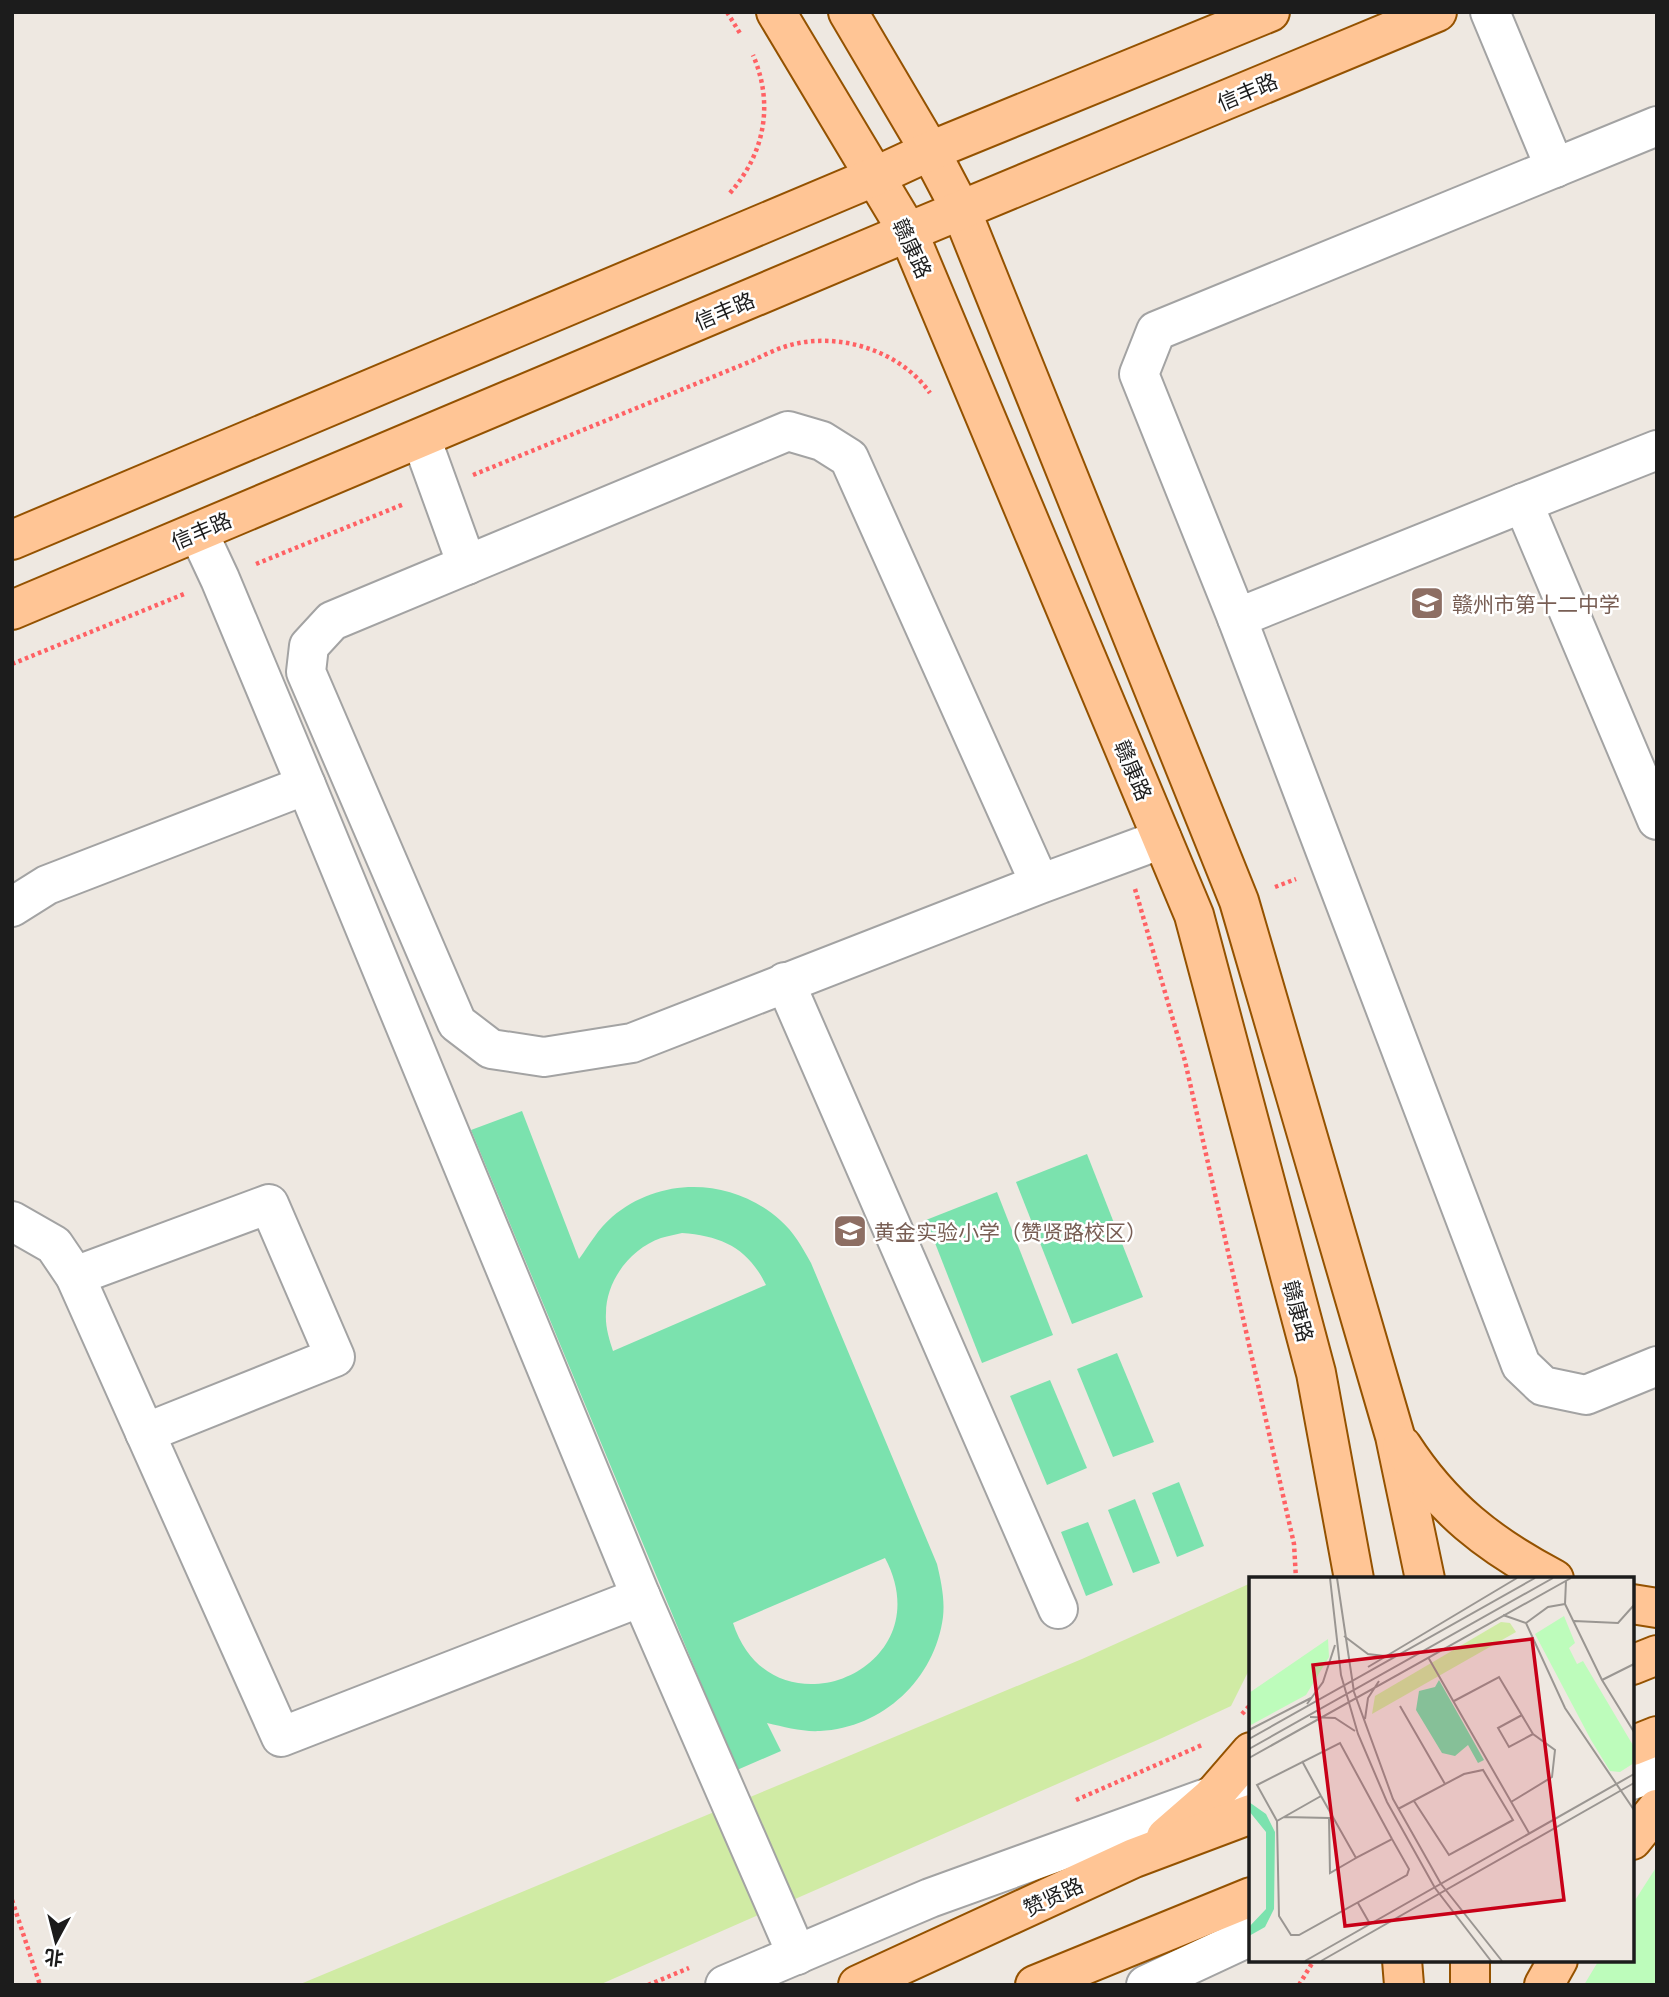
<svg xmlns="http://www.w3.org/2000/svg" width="1669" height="1997" font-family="Barlow,'Noto Sans SC',sans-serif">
  <rect width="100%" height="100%" fill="#eee8e1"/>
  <!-- grass -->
  <path fill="#d0eba4" d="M 1251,1583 L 1251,1666 L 1231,1706 L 1162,1738 L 599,1985 L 298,1985 L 1082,1659 Z"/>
  <!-- park -->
  <path fill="#bdfcbb" d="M 1657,1866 L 1657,1985 L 1584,1985 L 1599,1960 L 1632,1960 L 1632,1905 Z"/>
  <!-- pitch -->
  <g fill="#7be2ae" fill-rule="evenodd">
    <path d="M 522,1111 L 579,1259 C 590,1244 598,1229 612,1217 C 661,1175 733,1178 780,1220 C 794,1232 802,1247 811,1263 L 937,1564 C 941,1581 945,1599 943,1617 C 935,1679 883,1728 820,1731 C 802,1732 785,1727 767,1723 L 781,1751 L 737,1770 L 471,1130 ZM 682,1233 C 722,1236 748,1248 766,1285 L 613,1351 C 609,1339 605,1326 606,1313 C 606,1281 630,1249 661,1238 C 667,1236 675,1235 682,1233 ZM 885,1558 C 945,1671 771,1741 733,1623 Z"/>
    <path d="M 1087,1154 L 1143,1297 L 1072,1324 L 1016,1182 Z"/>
    <path d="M 997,1192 L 1053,1335 L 982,1363 L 926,1220 Z"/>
    <path d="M 1117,1353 L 1154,1442 L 1113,1457 L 1077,1369 Z"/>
    <path d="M 1050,1380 L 1087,1468 L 1047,1485 L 1010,1396 Z"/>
    <path d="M 1179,1482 L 1204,1546 L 1177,1557 L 1152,1493 Z"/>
    <path d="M 1135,1499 L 1160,1563 L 1133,1573 L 1108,1510 Z"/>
    <path d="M 1088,1522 L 1113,1585 L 1086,1596 L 1061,1532 Z"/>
  </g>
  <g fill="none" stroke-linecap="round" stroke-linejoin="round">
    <!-- minor casing -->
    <g stroke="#a3a3a3" stroke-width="42">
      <g id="minor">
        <path d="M 1490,12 L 1555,168"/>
        <path d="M 1657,126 L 1156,331 L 1139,374 L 1237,618 L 1523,503 L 1657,820"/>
        <path d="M 421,438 L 467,565"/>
        <path d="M 1523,503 L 1657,450"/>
        <path d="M 198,532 L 220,579 L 306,785 L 641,1597 L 797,1955"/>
        <path d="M 1237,618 L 1521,1365 L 1543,1386 L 1586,1395 L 1657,1366"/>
        <path d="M 1040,884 L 849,458 L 822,441 L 788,431 L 332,621 L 309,646 L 306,672 L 457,1023 L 491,1049 L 544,1057 L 632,1043 L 1040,884 L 1162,839"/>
        <path d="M 12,907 L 47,885 L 306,785"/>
        <path d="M 785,982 L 1058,1609"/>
        <path d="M 12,1221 L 54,1245 L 75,1276 L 281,1737 L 641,1597"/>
        <path d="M 75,1276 L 269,1204 L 335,1357 L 145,1433"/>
        <path d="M 1632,1780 L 1657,1772"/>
        <path d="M 725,1985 L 930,1898 L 1251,1782"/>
        <path d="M 1146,1985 L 1251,1936"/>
      </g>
    </g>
    <!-- major casing -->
    <g stroke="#945200" stroke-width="42">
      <g id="major">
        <path d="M 776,12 L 908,232 L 1194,915 L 1316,1373 L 1354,1579"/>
        <path d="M 848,12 L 930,151 L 961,210 L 1239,901 L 1395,1436 L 1425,1579"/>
        <path d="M 12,540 L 876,176 L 930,151 L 1270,12"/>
        <path d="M 12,610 L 908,232 L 1437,12"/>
        <path d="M 1402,1446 C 1442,1508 1489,1545 1554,1579"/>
        <path d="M 1632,1604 L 1657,1608"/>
        <path d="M 1632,1665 L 1657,1655"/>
        <path d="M 1632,1746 L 1657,1736"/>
        <path d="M 1166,1837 L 1212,1797 L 1251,1752"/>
        <path d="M 1632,1840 L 1657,1809"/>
        <path d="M 1402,1960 L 1404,1985"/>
        <path d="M 1470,1960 L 1470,1985"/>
        <path d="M 858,1985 L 1134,1858 L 1251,1814"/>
        <path d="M 1035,1985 L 1251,1897"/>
        <path d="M 1544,1985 L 1558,1960"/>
      </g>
    </g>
    <!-- path -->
    <g stroke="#ff6164" stroke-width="4.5" stroke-dasharray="3.5 3.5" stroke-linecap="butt">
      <path d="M 727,12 L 741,35"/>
      <path d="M 730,193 C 765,153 774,104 753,55"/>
      <path d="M 473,475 L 754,360 C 768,353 783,346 799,343 C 846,334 902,353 930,393"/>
      <path d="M 256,564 L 404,504"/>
      <path d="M 12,664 L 184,594"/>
      <path d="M 1275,887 L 1296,879"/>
      <path d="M 1135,889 L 1185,1061 L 1294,1544 L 1296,1579"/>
      <path d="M 1242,1714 L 1251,1704"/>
      <path d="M 1076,1800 L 1202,1745"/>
      <path d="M 12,1900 L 40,1985"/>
      <path d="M 648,1985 L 689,1968"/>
      <path d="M 1299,1985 L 1314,1960"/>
    </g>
    <!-- minor -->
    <use href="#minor" stroke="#fff" stroke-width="38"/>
    <!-- major -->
    <use href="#major" stroke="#ffc595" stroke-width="38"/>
  </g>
  <!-- icons -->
  <defs>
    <g id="school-square" transform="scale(1.75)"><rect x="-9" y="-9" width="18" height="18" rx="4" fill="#8d6e63" stroke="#fff"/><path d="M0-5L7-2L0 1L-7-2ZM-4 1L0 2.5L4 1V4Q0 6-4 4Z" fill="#fff"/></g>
  </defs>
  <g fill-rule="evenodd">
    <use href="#school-square" x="1427" y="603"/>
    <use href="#school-square" x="850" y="1231"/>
  </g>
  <g text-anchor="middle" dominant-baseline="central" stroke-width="5" stroke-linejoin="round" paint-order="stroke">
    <!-- street labels -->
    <g font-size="21" fill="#1c1c1c" stroke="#fff">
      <text transform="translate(1247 91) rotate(-23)">信丰路</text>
      <text transform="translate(913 248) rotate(65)">赣康路</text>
      <text transform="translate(724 310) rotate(-23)">信丰路</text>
      <text transform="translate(201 530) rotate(-23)">信丰路</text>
      <text transform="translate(1134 770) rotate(67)">赣康路</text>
      <text transform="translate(1299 1311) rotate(75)">赣康路</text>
      <text transform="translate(1053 1896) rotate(-25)">赞贤路</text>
    </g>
    <!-- education labels -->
    <g font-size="21" fill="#785e54" stroke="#fff" text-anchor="start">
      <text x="1452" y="603">赣州市第十二中学</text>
      <text x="874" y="1231">黄金实验小学（赞贤路校区）</text>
    </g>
  </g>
  <!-- overview -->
  <g transform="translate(1249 1577)">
    <rect width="385" height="385" fill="#eee8e1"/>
    <path d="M 252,45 L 261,46 L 267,55 L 123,137 L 126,119 Z" fill="#d0eba4"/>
    <path d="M 315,39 L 326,66 L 320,71 L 328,87 L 334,84 L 385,170 L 385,186 L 371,195 L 361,194 L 342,163 L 286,57 ZM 79,62 L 80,80 L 57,118 L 0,149 L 0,116 Z" fill="#bdfcbb"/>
    <path d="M 190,103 L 235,183 L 229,186 L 219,168 L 206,179 L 193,176 L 167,133 L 170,114 L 186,110 ZM 0,225 L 17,237 L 26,255 L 25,332 L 16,350 L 0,359 L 0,350 L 17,332 L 17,255 L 0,234 Z" fill="#7be2ae"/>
    <path fill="none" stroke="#9a9692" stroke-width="2" d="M 81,1 L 92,98 L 109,157 L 138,225 L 186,311 L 242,384M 88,1 L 105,115 L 144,222 L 192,307 L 253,384M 317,4 L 316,27 L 353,103 L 385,155M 254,38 L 277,46 L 316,131 L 385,233M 325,44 L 369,46 L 385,28M 277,46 L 299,30 L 316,27M 95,59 L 119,77 L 144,80M 179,80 L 280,256M 119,90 L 268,1M 353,103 L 385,87M 205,124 L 250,100 L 284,157 L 306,173 L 303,200 L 262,225M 58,127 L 74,105 L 86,68M 151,129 L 196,207M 273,138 L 249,151 L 260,170 L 284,157M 61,140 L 86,141 L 106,154M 116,142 L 119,121 L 130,104M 0,153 L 62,121M 0,162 L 286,1M 0,172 L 304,1M 0,181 L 322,1M 53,184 L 72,219M 72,219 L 107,281 L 143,262 L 160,292 L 158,298 L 50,358 L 42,358 L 30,339 L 28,244 ZM 149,232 L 215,197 L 234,193 L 264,243 L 200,278 L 165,224M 35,240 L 80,241 L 81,296 L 107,281M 28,244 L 8,208 L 91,166 L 143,262M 109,326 L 121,347M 56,384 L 385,197M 72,384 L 385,206"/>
    <path fill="#c80018" fill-opacity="0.15" stroke="#c80018" stroke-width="3.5" d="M 283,62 L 315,323 L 96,349 L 64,88 Z"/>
    <rect width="385" height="385" fill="none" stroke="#1c1c1c" stroke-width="3.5"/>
  </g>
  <!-- border -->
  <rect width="1669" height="1997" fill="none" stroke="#1c1c1c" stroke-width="28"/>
  <!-- north arrow -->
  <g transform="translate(56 1941) rotate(187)" stroke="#ffffff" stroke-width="5" paint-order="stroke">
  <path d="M0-5L12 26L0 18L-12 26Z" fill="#1c1c1c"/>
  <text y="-10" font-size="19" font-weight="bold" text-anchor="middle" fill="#1c1c1c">北</text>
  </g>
</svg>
